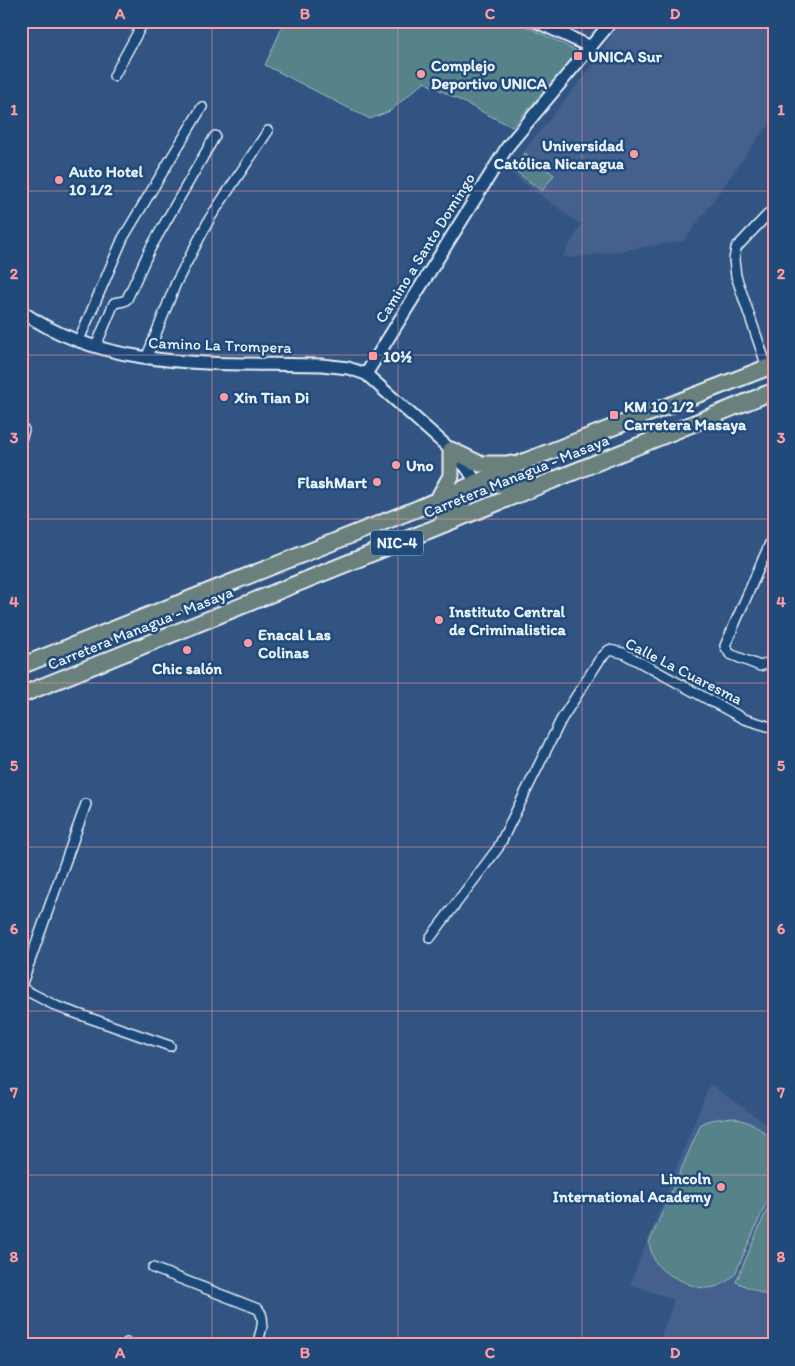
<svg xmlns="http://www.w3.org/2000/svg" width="795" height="1366" font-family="Itim,sans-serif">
  <rect width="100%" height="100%" fill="#325483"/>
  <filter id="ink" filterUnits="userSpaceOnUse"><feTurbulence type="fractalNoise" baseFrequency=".02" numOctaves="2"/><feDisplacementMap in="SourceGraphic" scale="10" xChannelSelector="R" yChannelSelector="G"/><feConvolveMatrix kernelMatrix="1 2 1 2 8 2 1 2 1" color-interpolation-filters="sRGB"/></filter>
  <g filter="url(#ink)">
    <!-- built -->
    <g fill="#44608d">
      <path d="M 619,21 L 774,21 L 774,120 L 759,137 L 684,241 L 572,258 L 563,256 L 581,225 L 508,171 L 597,60 Z"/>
      <path d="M 710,1084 L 774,1129 L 774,1345 L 658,1345 L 674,1300 L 630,1284 Z"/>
    </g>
    <!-- green -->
    <g fill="#57828a" stroke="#a0bac1">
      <path d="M 285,21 L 515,21 L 575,50 L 576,55 L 512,127 L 424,82 L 390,111 L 370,119 L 265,65 Z"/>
      <path d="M 525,153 L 554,175 L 542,191 L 513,169 Z"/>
      <path d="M 732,1117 L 753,1124 L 774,1140 L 774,1185 L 735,1274 C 716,1294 698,1290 676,1278 C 668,1274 660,1270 655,1261 C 652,1256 651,1249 649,1243 L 701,1124 L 711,1120 Z"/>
      <path d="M 771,1200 L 774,1201 L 774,1281 L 768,1296 L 736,1282 Z"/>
    </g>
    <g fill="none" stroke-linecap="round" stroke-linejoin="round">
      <!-- minor casing -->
      <g stroke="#e8f1f8" stroke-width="12">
        <g id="minor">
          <path d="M 114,76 L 144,21"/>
          <path d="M 79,340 L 123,238 L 202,107"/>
          <path d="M 96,346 L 114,303 L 124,301 L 127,299 L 150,249 L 215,136"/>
          <path d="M 146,359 L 176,283 L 210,218 L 268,131"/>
          <path d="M 767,367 L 736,276 L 734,260 L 736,248 L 774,208"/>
          <path d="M 21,425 L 24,430 L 21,439"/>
          <path d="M 774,534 L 725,646 L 730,654 L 760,666 L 768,663 L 774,656"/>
          <path d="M 430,938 L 498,848 L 561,720 L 600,659 L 609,650 L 623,653 L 744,719 L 774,728"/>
          <path d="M 21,986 L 86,804"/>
          <path d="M 21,988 L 58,1007 L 170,1046"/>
          <path d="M 153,1268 L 258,1309 C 267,1319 260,1333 257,1345"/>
          <path d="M 127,1343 L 132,1345"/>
        </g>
      </g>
      <!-- tertiary casing -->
      <g stroke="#e8f1f8" stroke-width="15">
        <g id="tertiary">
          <path d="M 535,21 L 591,47"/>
          <path d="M 21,311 C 108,373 221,362 322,365 L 348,368 L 366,374 L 451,450 L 467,468 L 476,482"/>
          <path d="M 366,374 L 508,146 L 612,21"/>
        </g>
      </g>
      <!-- trunk casing -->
      <g stroke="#e8f1f8" stroke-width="19">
        <g id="trunk">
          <path d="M 477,483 L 509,486 L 529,484"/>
          <path d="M 438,499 L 451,476 L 451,450 L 480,464 L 511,464"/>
          <path d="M 444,518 L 461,505 L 476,482"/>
          <path d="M 21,666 L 419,508 L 523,462 L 774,365"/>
          <path d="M 21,695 L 774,391"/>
        </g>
      </g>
      <!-- minor -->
      <use href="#minor" stroke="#1f4a7a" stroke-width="9"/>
      <!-- tertiary -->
      <use href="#tertiary" stroke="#1f4a7a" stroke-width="11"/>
      <!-- trunk -->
      <use href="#trunk" stroke="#6a807c" stroke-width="15"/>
    </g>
  </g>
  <!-- grid -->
  <path fill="none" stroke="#ff9aa2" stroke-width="1" stroke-opacity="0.55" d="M 212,21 L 212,1345M 398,21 L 398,1345M 582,21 L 582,1345M 21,191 L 774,191M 21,355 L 774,355M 21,519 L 774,519M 21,683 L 774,683M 21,847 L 774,847M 21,1011 L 774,1011M 21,1175 L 774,1175"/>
  <!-- markers -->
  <g fill="#ff9aa2" stroke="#1f4a7a" stroke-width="2">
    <rect x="573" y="51" width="10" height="10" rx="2.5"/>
    <circle cx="421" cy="74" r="5"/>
    <circle cx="634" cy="154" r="5"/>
    <circle cx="59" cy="180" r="5"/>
    <rect x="368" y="351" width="10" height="10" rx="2.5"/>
    <circle cx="224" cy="397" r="5"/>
    <rect x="609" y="410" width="10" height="10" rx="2.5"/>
    <circle cx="396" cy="465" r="5"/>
    <circle cx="377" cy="482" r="5"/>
    <circle cx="439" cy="620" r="5"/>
    <circle cx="248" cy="643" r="5"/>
    <circle cx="187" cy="650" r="5"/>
    <circle cx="721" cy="1187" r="5"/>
  </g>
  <g text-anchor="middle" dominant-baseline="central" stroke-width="5" stroke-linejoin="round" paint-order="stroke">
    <!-- shield labels -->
    <rect fill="#1f4a7a" stroke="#acbfd2" stroke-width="1" x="371" y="530.5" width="52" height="25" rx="4"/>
    <g font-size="15" font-weight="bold" fill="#e8f1f8">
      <text x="397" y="543">NIC-4</text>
    </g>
    <!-- poi labels -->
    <g font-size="16" font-weight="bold" fill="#e8f1f8" stroke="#1f4a7a" text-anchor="start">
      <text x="588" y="56">UNICA Sur</text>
      <text x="431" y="65">Complejo<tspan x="431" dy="18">Deportivo UNICA</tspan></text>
      <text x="624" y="145" text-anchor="end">Universidad<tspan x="624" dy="18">Católica Nicaragua</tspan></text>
      <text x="69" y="171">Auto Hotel<tspan x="69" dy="18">10 1/2</tspan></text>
      <text x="383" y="356">10½</text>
      <text x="234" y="397">Xin Tian Di</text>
      <text x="624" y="406">KM 10 1/2<tspan x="624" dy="18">Carretera Masaya</tspan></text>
      <text x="406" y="465">Uno</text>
      <text x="367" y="482" text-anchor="end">FlashMart</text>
      <text x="449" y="611">Instituto Central<tspan x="449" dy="18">de Criminalistica</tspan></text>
      <text x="258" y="634">Enacal Las<tspan x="258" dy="18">Colinas</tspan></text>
      <text x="187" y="668" text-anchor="middle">Chic salón</text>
      <text x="711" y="1178" text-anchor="end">Lincoln<tspan x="711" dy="18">International Academy</tspan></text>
    </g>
    <!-- street labels -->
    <g font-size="16" fill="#e8f1f8" stroke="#1f4a7a">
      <text transform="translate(425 248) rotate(-58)">Camino a Santo Domingo</text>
      <text transform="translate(220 345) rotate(2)">Camino La Trompera</text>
      <text transform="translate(516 476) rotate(-22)">Carretera Managua - Masaya</text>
      <text transform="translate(140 628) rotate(-22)">Carretera Managua - Masaya</text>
      <text transform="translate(684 671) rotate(27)">Calle La Cuaresma</text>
    </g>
  </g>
  <!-- margin -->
  <rect width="795" height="1366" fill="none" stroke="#1f4a7a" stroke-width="55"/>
  <rect x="28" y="28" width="740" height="1310" fill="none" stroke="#ff9aa2" stroke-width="2"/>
  <g font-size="16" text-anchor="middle" font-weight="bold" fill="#ff9aa2">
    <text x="120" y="19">A</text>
    <text x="305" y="19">B</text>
    <text x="490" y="19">C</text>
    <text x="675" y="19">D</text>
    <text x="14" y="115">1</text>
    <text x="781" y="115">1</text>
    <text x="14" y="279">2</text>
    <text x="781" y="279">2</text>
    <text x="14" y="443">3</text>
    <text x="781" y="443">3</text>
    <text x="14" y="607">4</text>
    <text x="781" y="607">4</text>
    <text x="14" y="771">5</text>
    <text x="781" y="771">5</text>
    <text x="14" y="934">6</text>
    <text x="781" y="934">6</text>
    <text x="14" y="1098">7</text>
    <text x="781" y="1098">7</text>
    <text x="14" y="1262">8</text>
    <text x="781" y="1262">8</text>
    <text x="120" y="1358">A</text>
    <text x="305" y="1358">B</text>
    <text x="490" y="1358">C</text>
    <text x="675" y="1358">D</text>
  </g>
</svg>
